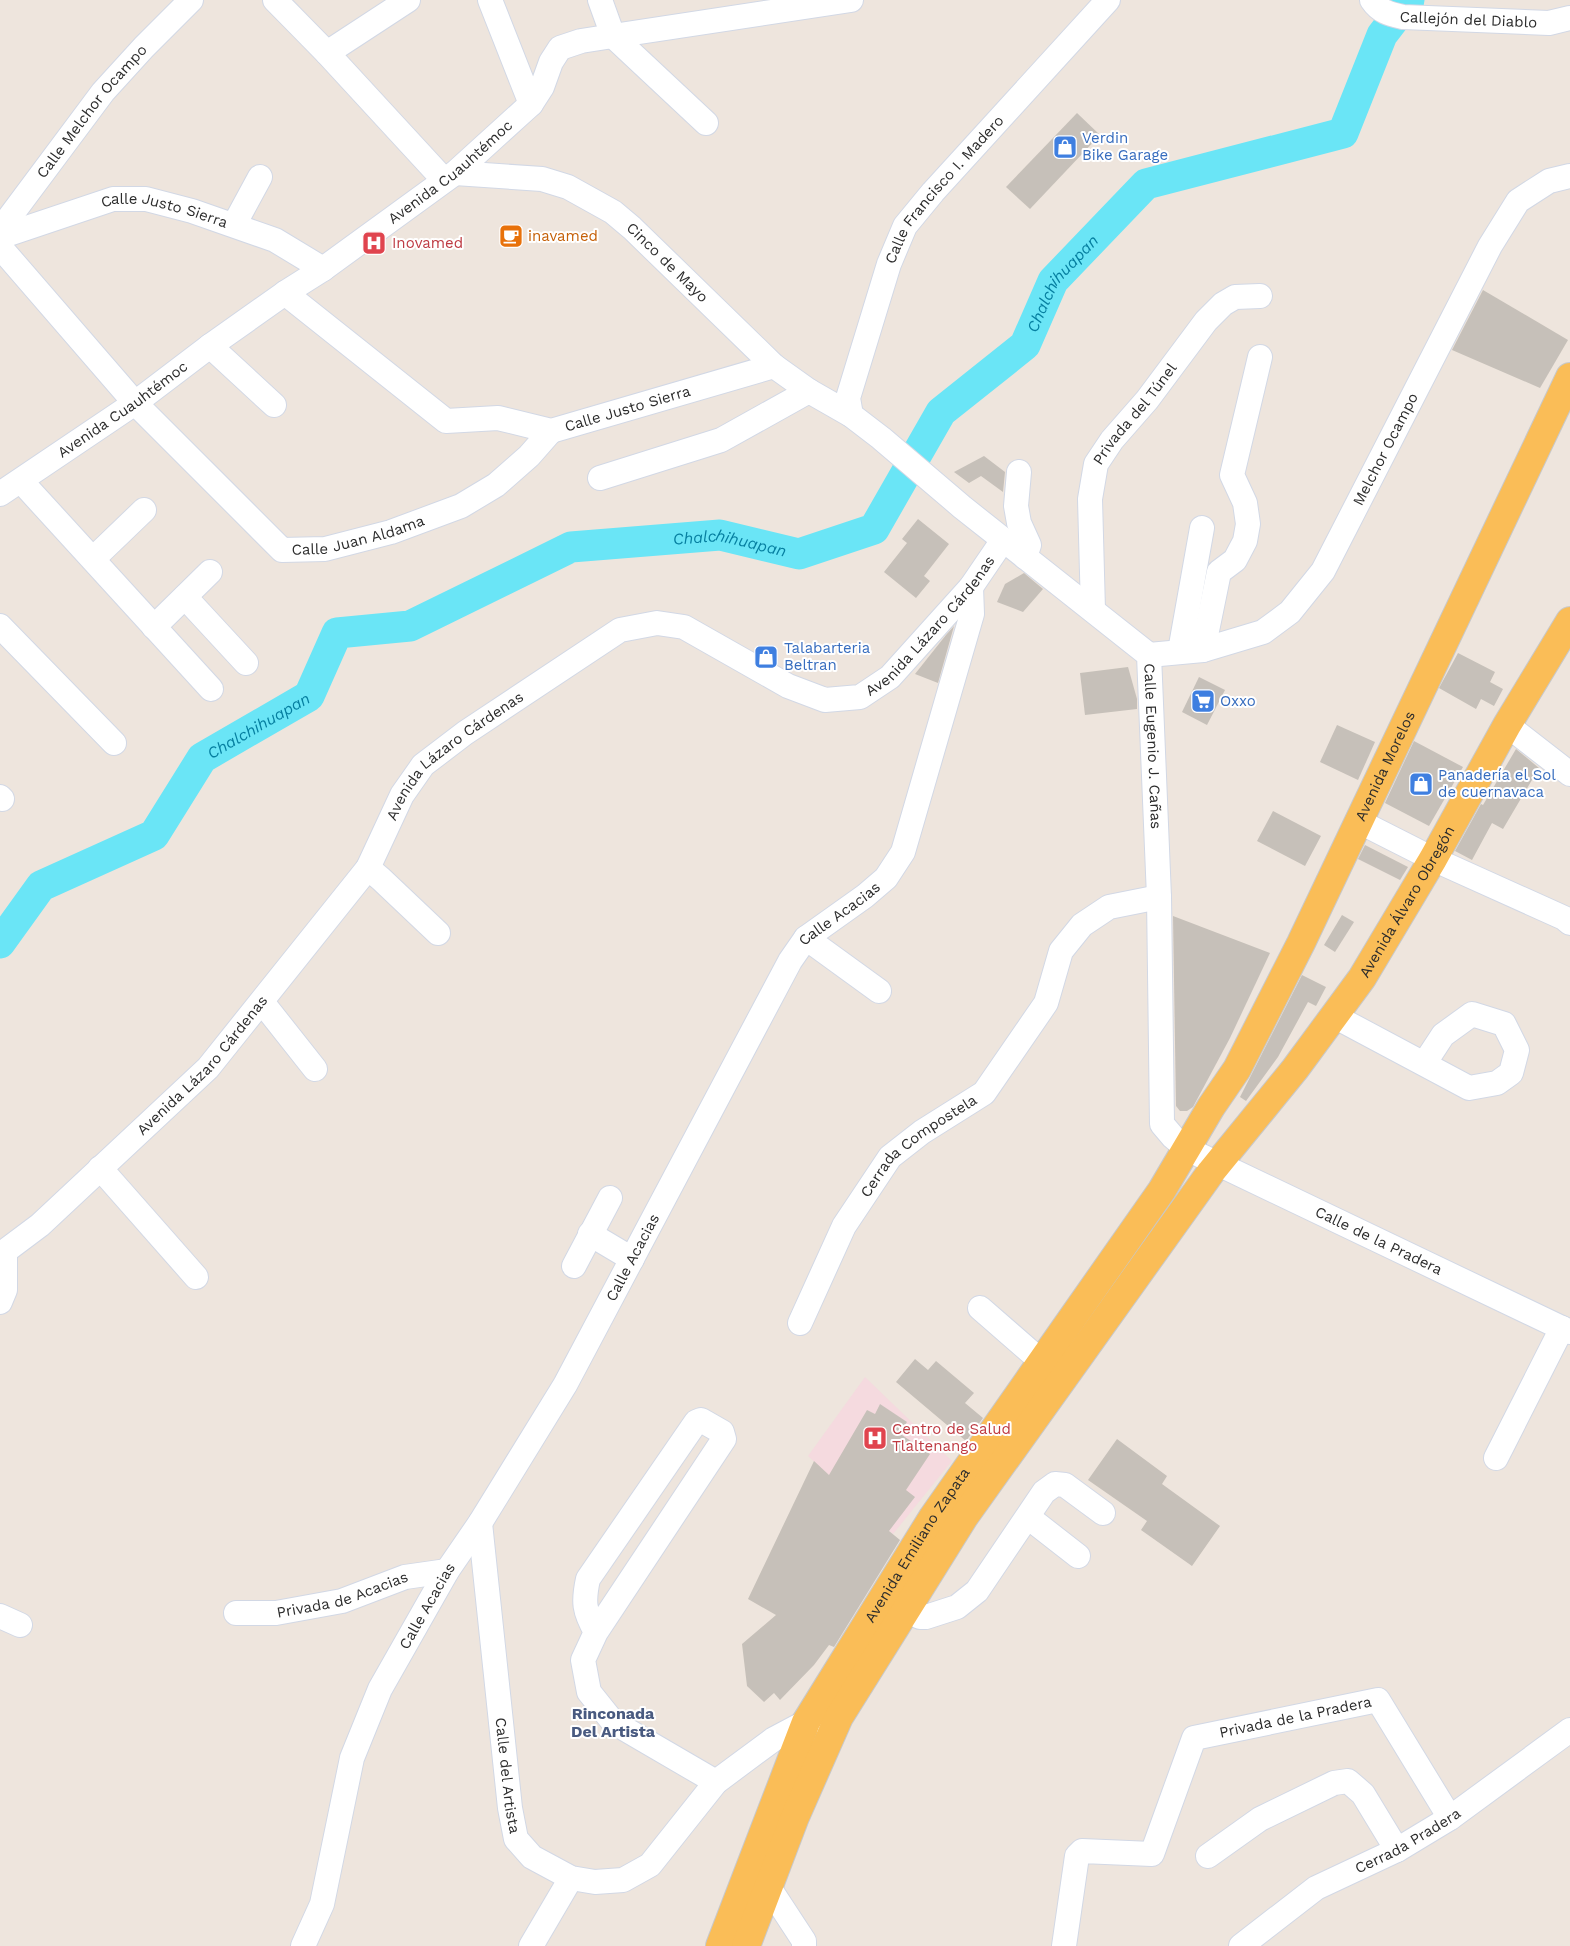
<svg xmlns="http://www.w3.org/2000/svg" width="1570" height="1946" font-family="'Work Sans',sans-serif">
  <rect width="100%" height="100%" fill="#eee5dd"/>
  <!-- medical -->
  <path fill="#f5dadf" d="M 865,1377 L 952,1461 L 893,1534 L 808,1456 Z"/>
  <g fill="none" stroke-linecap="round" stroke-linejoin="round">
    <!-- river -->
    <path stroke="#6ae5f6" stroke-width="31" id="s1" d="M 0,943 L 41,886 L 154,835 L 202,758 L 309,696 L 337,633 L 410,626 L 571,547 L 720,535 L 799,554 L 874,529 L 941,412 L 1025,345 L 1053,281 L 1146,184 L 1343,133 L 1382,35 L 1409,0"/>
  </g>
  <!-- building -->
  <g fill="#c6c0b9">
    <path d="M 1077,113 L 1100,135 L 1030,209 L 1006,187 Z"/>
    <path d="M 1483,290 L 1568,340 L 1540,388 L 1452,350 Z"/>
    <path d="M 984,456 L 1005,472 L 1003,492 L 981,476 L 969,483 L 954,472 Z"/>
    <path d="M 918,519 L 949,544 L 924,576 L 930,581 L 916,598 L 884,572 L 907,543 L 902,539 Z"/>
    <path d="M 1024,573 L 1043,589 L 1023,612 L 997,602 L 1005,584 Z"/>
    <path d="M 954,626 L 938,683 L 915,674 L 946,635 Z"/>
    <path d="M 1458,653 L 1495,672 L 1490,682 L 1503,689 L 1494,706 L 1481,699 L 1476,709 L 1439,688 Z"/>
    <path d="M 1128,667 L 1137,699 L 1137,709 L 1085,715 L 1080,673 Z"/>
    <path d="M 1199,677 L 1225,690 L 1207,725 L 1182,712 Z"/>
    <path d="M 1337,725 L 1375,742 L 1358,780 L 1320,762 Z"/>
    <path d="M 1414,741 L 1463,767 L 1429,826 L 1385,803 Z"/>
    <path d="M 1516,749 L 1539,768 L 1503,829 L 1492,823 L 1472,860 L 1455,851 L 1481,804 L 1483,805 Z"/>
    <path d="M 1273,811 L 1321,836 L 1305,866 L 1257,841 Z"/>
    <path d="M 1365,845 L 1408,867 L 1400,880 L 1358,859 Z"/>
    <path d="M 1342,915 L 1354,922 L 1335,952 L 1324,945 Z"/>
    <path d="M 1173,916 L 1270,953 L 1230,1038 L 1193,1107 L 1187,1111 L 1180,1111 L 1176,1106 Z"/>
    <path d="M 1302,975 L 1326,987 L 1316,1006 L 1308,1002 L 1278,1057 L 1246,1101 L 1240,1097 Z"/>
    <path d="M 915,1359 L 928,1370 L 936,1361 L 974,1393 L 965,1403 L 983,1418 L 966,1441 L 896,1382 Z"/>
    <path d="M 880,1404 L 907,1422 L 899,1433 L 930,1454 L 906,1490 L 915,1497 L 889,1531 L 900,1540 L 834,1647 L 829,1645 L 814,1665 L 780,1700 L 774,1693 L 764,1702 L 747,1686 L 742,1644 L 776,1615 L 748,1599 L 814,1461 L 829,1475 L 867,1410 L 875,1414 Z"/>
    <path d="M 1117,1439 L 1167,1476 L 1162,1484 L 1220,1526 L 1192,1566 L 1141,1530 L 1147,1521 L 1088,1480 Z"/>
  </g>
  <g fill="none" stroke-linecap="round" stroke-linejoin="round">
    <!-- minor casing -->
    <g stroke="#d2d8e5" stroke-width="26">
      <g id="minor">
        <path d="M 275,0 L 327,53 L 444,180"/>
        <path d="M 490,0 L 531,104"/>
        <path d="M 600,0 L 613,36 L 706,123"/>
        <path id="s2" d="M 1372,0 C 1380,12 1390,14 1403,17 L 1549,23 L 1570,18"/>
        <path d="M 327,53 L 408,0"/>
        <path id="s3" d="M 455,173 L 542,179 L 568,187 L 613,212 L 632,228 L 774,366 L 809,391 L 851,415 L 881,438 L 962,507 L 1149,655 L 1159,897 L 1162,1124 L 1173,1137 L 1187,1149 L 1570,1332"/>
        <path d="M 234,225 L 260,177"/>
        <path id="s4" d="M 0,230 L 103,92 L 144,47 L 191,0"/>
        <path id="s5" d="M 0,237 L 113,199 L 146,199 L 192,211 L 275,240 L 323,269"/>
        <path id="s6" d="M 0,247 L 135,403 L 282,550 L 325,549 L 391,532 L 461,506 L 496,485 L 529,456 L 551,431"/>
        <path id="s7" d="M 285,293 L 446,421 L 498,418 L 551,431 L 774,366"/>
        <path d="M 210,346 L 274,405"/>
        <path id="s8" d="M 851,415 L 848,398 L 889,264 L 905,226 L 933,192 L 1108,0"/>
        <path d="M 1019,472 L 1016,506 L 1019,523 L 1029,545 L 1025,557"/>
        <path d="M 600,478 L 721,440 L 809,391"/>
        <path d="M 21,481 L 211,689"/>
        <path id="s9" d="M 0,494 L 135,403 L 210,346 L 285,293 L 323,269 L 455,173 L 531,104 L 542,87 L 551,62 L 560,48 L 581,41 L 613,36 L 851,0"/>
        <path d="M 93,559 L 144,510"/>
        <path d="M 185,597 L 246,663"/>
        <path id="s10" d="M 1093,610 L 1090,499 L 1096,464 L 1112,440 L 1147,400 L 1206,321 L 1223,304 L 1235,297 L 1260,296"/>
        <path d="M 0,626 L 114,743"/>
        <path d="M 154,627 L 210,572"/>
        <path d="M 1203,650 L 1219,572 L 1235,560 L 1245,541 L 1248,524 L 1245,503 L 1232,475 L 1260,357"/>
        <path d="M 1180,651 L 1202,528"/>
        <path id="s11" d="M 1149,655 L 1203,650 L 1263,632 L 1290,612 L 1323,571 L 1490,246 L 1518,201 L 1549,181 L 1570,176"/>
        <path d="M 1507,725 L 1570,774"/>
        <path d="M 0,797 L 2,799"/>
        <path d="M 1358,821 L 1433,859 L 1564,918 L 1570,923"/>
        <path d="M 368,868 L 381,879 L 438,933"/>
        <path d="M 806,938 L 879,991"/>
        <path d="M 262,1002 L 315,1069"/>
        <path d="M 1334,1016 L 1469,1088 L 1497,1083 L 1511,1073 L 1517,1050 L 1504,1024 L 1472,1014 L 1443,1035 L 1424,1064"/>
        <path d="M 100,1168 L 196,1277"/>
        <path d="M 590,1234 L 632,1259"/>
        <path id="s12" d="M 0,1255 L 40,1225 L 208,1068 L 368,868 L 402,795 L 423,765 L 465,733 L 620,630 L 657,623 L 684,627 L 788,686 L 825,700 L 860,697 L 890,677 L 971,587 L 1003,540"/>
        <path d="M 574,1266 L 610,1198"/>
        <path d="M 0,1302 L 5,1290 L 5,1253"/>
        <path d="M 980,1308 L 1042,1362"/>
        <path id="s13" d="M 800,1323 L 844,1226 L 890,1157 L 922,1132 L 984,1093 L 1046,1003 L 1061,951 L 1082,925 L 1109,907 L 1159,897"/>
        <path d="M 1496,1458 L 1562,1328"/>
        <path d="M 1028,1517 L 1078,1556"/>
        <path id="s14" d="M 480,1523 L 510,1808 L 516,1839 L 532,1857 L 571,1878 L 595,1882 L 623,1880 L 650,1865 L 716,1782 L 774,1739 L 806,1722 L 818,1720"/>
        <path d="M 891,1601 L 920,1617 L 926,1617 L 957,1607 L 977,1591 L 1044,1492 L 1055,1484 L 1065,1485 L 1103,1513"/>
        <path id="s15" d="M 236,1613 L 276,1613 L 342,1601 L 405,1577 L 447,1571"/>
        <path d="M 0,1616 L 20,1625"/>
        <path d="M 596,1632 C 584,1611 583,1602 588,1579 L 696,1422 L 701,1420 L 722,1432 L 724,1439 L 596,1632 L 583,1660 L 589,1692 L 613,1722 L 716,1782"/>
        <path d="M 1208,1856 L 1260,1819 L 1334,1783 L 1348,1781 L 1363,1794 L 1397,1850"/>
        <path d="M 768,1886 L 804,1941 L 804,1946"/>
        <path id="s16" d="M 303,1946 L 322,1904 L 352,1758 L 380,1689 L 447,1571 L 480,1523 L 565,1385 L 790,961 L 806,938 L 865,896 L 886,878 L 903,852 L 972,614 L 971,587"/>
        <path d="M 531,1946 L 571,1878"/>
        <path id="s17" d="M 1064,1946 L 1077,1856 L 1082,1851 L 1152,1854 L 1194,1738 L 1378,1700 L 1450,1818"/>
        <path id="s18" d="M 1241,1946 L 1316,1888 L 1397,1850 L 1450,1818 L 1570,1730"/>
      </g>
    </g>
    <!-- major casing -->
    <g stroke="#c8c8c8" stroke-width="30">
      <g id="major">
        <path id="s19" d="M 720,1946 L 806,1722 L 933,1517 L 1162,1190 L 1211,1107 L 1237,1069 L 1301,943 L 1570,377"/>
        <path id="s20" d="M 746,1946 L 795,1817 L 839,1717 L 906,1610 L 964,1517 L 1211,1172 L 1295,1069 L 1362,978 L 1433,859 L 1507,725 L 1570,621"/>
      </g>
    </g>
    <!-- minor -->
    <use href="#minor" stroke="#fff" stroke-width="24"/>
    <!-- major -->
    <use href="#major" stroke="#fabd57" stroke-width="28"/>
  </g>
  <!-- icons -->
  <defs>
    <g id="shop-square" transform="scale(1.25)"><rect x="-9" y="-9" width="18" height="18" rx="4" fill="#3f7fe0" stroke="#fff"/><path d="M-5-2.5h2.3a2.7 3.5 0 0 1 5.4 0H5L5.5 6h-11ZM-1.5-2.5h3a1.5 2.3 0 0 0-3 0Z" fill="#fff"/></g>
    <g id="cafe-square" transform="scale(1.25)"><rect x="-9" y="-9" width="18" height="18" rx="4" fill="#e8710a" stroke="#fff"/><path d="M-5.5-4.5H6V0H3Q3 3.5 0 3.5H-2.5Q-5.5 3.5-5.5 0ZM3-3.2v2h1.7v-2ZM-6 4.5H4V6H-6Z" fill="#fff"/></g>
    <g id="hospital-square" transform="scale(1.25)"><rect x="-9" y="-9" width="18" height="18" rx="4" fill="#e0444e" stroke="#fff"/><path d="M-5-5h3v3.5h4V-5h3V5h-3V1.5h-4V5h-3Z" fill="#fff"/></g>
    <g id="supermarket-square" transform="scale(1.25)"><rect x="-9" y="-9" width="18" height="18" rx="4" fill="#3f7fe0" stroke="#fff"/><path d="M-6-5.5h2.5l.6 2H6L4.5 2H-2.5L-4.4-4H-6ZM-1.5 3.2a1.3 1.3 0 1 0 .1 0ZM3 3.2a1.3 1.3 0 1 0 .1 0Z" fill="#fff"/></g>
  </defs>
  <g fill-rule="evenodd">
    <use href="#shop-square" x="1065" y="147"/>
    <use href="#cafe-square" x="511" y="236"/>
    <use href="#hospital-square" x="374" y="243"/>
    <use href="#shop-square" x="766" y="657"/>
    <use href="#supermarket-square" x="1203" y="701"/>
    <use href="#shop-square" x="1421" y="784"/>
    <use href="#hospital-square" x="875" y="1438"/>
  </g>
  <g text-anchor="middle" dominant-baseline="central" stroke-width="4" stroke-linejoin="round" paint-order="stroke">
    <!-- street labels -->
    <g font-size="15" fill="#2c2c2c" stroke="#fff">
      <text stroke="none"><textPath href="#s2" startOffset="102">Callejón del Diablo</textPath></text>
      <text stroke="none"><textPath href="#s4" startOffset="150">Calle Melchor Ocampo</textPath></text>
      <text stroke="none"><textPath href="#s9" startOffset="554">Avenida Cuauhtémoc</textPath></text>
      <text stroke="none"><textPath href="#s8" startOffset="251">Calle Francisco I. Madero</textPath></text>
      <text stroke="none"><textPath href="#s5" startOffset="172">Calle Justo Sierra</textPath></text>
      <text stroke="none"><textPath href="#s3" startOffset="240">Cinco de Mayo</textPath></text>
      <text stroke="none"><textPath href="#s7" startOffset="392">Calle Justo Sierra</textPath></text>
      <text stroke="none"><textPath href="#s9" startOffset="149">Avenida Cuauhtémoc</textPath></text>
      <text stroke="none"><textPath href="#s10" startOffset="210">Privada del Túnel</textPath></text>
      <text stroke="none"><textPath href="#s11" startOffset="340">Melchor Ocampo</textPath></text>
      <text stroke="none"><textPath href="#s6" startOffset="492">Calle Juan Aldama</textPath></text>
      <text stroke="none"><textPath href="#s12" startOffset="1252">Avenida Lázaro Cárdenas</textPath></text>
      <text stroke="none"><textPath href="#s3" startOffset="954">Calle Eugenio J. Cañas</textPath></text>
      <text stroke="none"><textPath href="#s12" startOffset="682">Avenida Lázaro Cárdenas</textPath></text>
      <text stroke="none"><textPath href="#s19" startOffset="1360">Avenida Morelos</textPath></text>
      <text stroke="none"><textPath href="#s20" startOffset="1242">Avenida Álvaro Obregón</textPath></text>
      <text stroke="none"><textPath href="#s16" startOffset="1175">Calle Acacias</textPath></text>
      <text stroke="none"><textPath href="#s12" startOffset="278">Avenida Lázaro Cárdenas</textPath></text>
      <text stroke="none"><textPath href="#s13" startOffset="218">Cerrada Compostela</textPath></text>
      <text stroke="none"><textPath href="#s3" startOffset="1580">Calle de la Pradera</textPath></text>
      <text stroke="none"><textPath href="#s16" startOffset="770">Calle Acacias</textPath></text>
      <text stroke="none"><textPath href="#s19" startOffset="449">Avenida Emiliano Zapata</textPath></text>
      <text stroke="none"><textPath href="#s15" startOffset="109">Privada de Acacias</textPath></text>
      <text stroke="none"><textPath href="#s16" startOffset="365">Calle Acacias</textPath></text>
      <text stroke="none"><textPath href="#s17" startOffset="395">Privada de la Pradera</textPath></text>
      <text stroke="none"><textPath href="#s14" startOffset="254">Calle del Artista</textPath></text>
      <text stroke="none"><textPath href="#s18" startOffset="198">Cerrada Pradera</textPath></text>
    </g>
    <!-- shop labels -->
    <g font-size="15" fill="#366cbe" stroke="#fff" text-anchor="start">
      <text x="1082" y="138">Verdin<tspan x="1082" dy="17">Bike Garage</tspan></text>
      <text x="784" y="648">Talabarteria<tspan x="784" dy="17">Beltran</tspan></text>
      <text x="1220" y="701">Oxxo</text>
      <text x="1438" y="775">Panadería el Sol<tspan x="1438" dy="17">de cuernavaca</tspan></text>
    </g>
    <!-- food labels -->
    <g font-size="15" fill="#c56008" stroke="#fff" text-anchor="start">
      <text x="528" y="236">inavamed</text>
    </g>
    <!-- health labels -->
    <g font-size="15" fill="#be3a42" stroke="#fff" text-anchor="start">
      <text x="392" y="243">Inovamed</text>
      <text x="892" y="1429">Centro de Salud<tspan x="892" dy="17">Tlaltenango</tspan></text>
    </g>
    <!-- water labels -->
    <g font-size="16" font-style="italic" fill="#067fa0" stroke="#fff">
      <text stroke="none"><textPath href="#s1" startOffset="1355">Chalchihuapan</textPath></text>
      <text stroke="none"><textPath href="#s1" startOffset="890">Chalchihuapan</textPath></text>
      <text stroke="none"><textPath href="#s1" startOffset="350">Chalchihuapan</textPath></text>
    </g>
    <!-- neighbourhood labels -->
    <g font-size="16" font-weight="bold" fill="#495a80" stroke="#fff">
      <text x="613" y="1713">Rinconada<tspan x="613" dy="18">Del Artista</tspan></text>
    </g>
  </g>
</svg>
